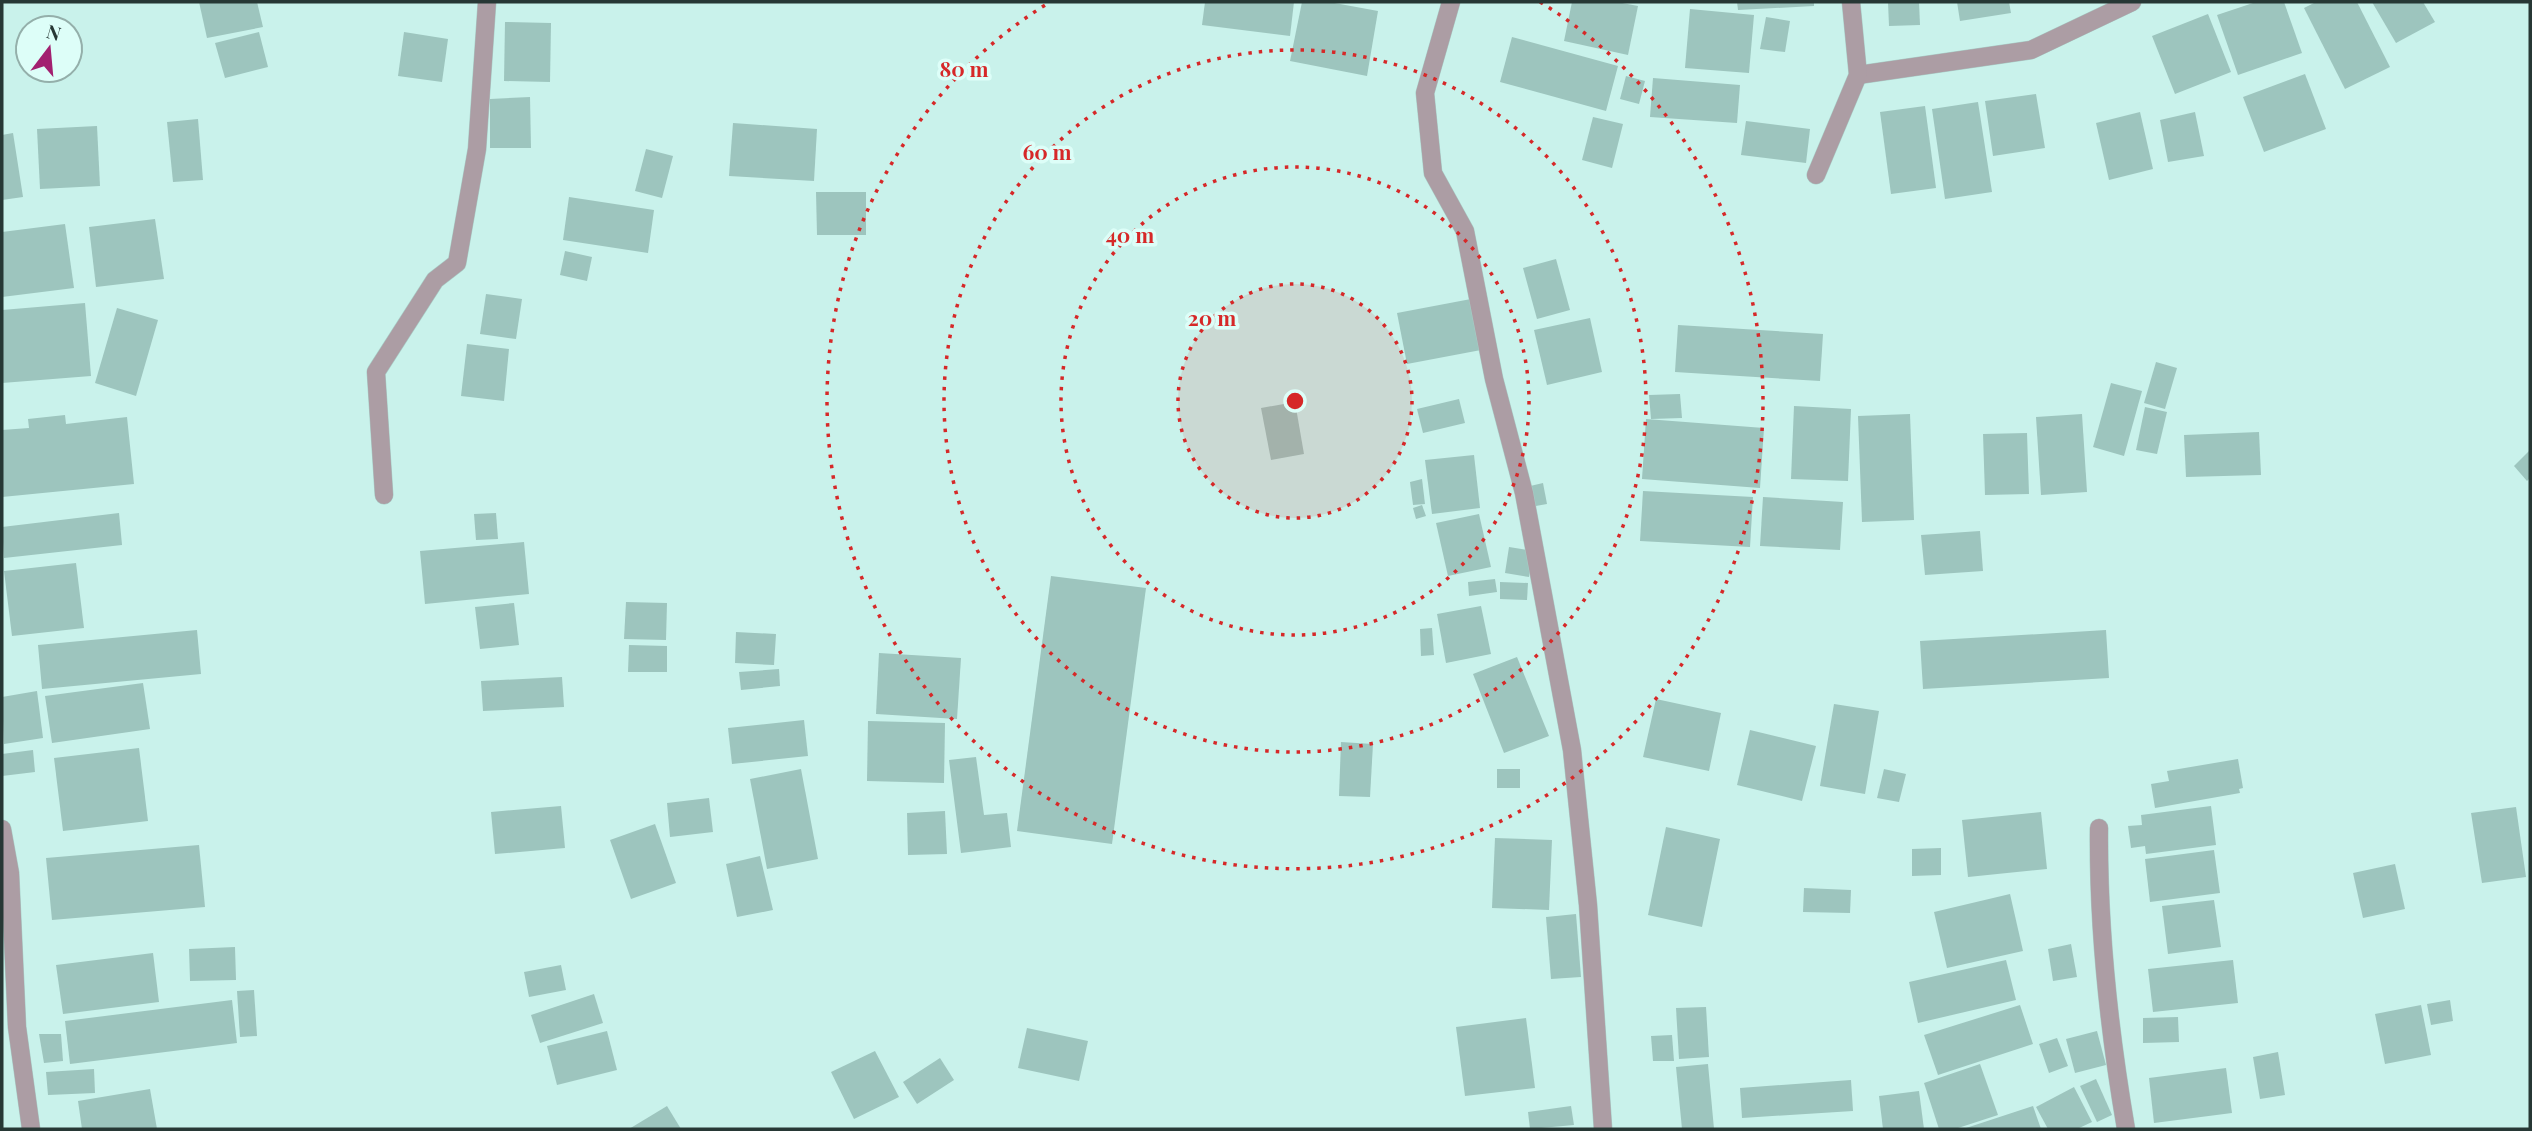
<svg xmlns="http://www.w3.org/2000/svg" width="2532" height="1131" font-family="'Playfair Display',serif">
  <rect width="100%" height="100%" fill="#c9f2eb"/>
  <!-- building -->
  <g fill="#9dc5be">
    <path d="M 199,2 L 257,2 L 263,27 L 207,38 Z"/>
    <path d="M 1205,2 L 1294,2 L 1290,36 L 1202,25 Z"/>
    <path d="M 1302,2 L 1329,2 L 1378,11 L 1367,76 L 1290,61 Z"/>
    <path d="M 1572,2 L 1617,2 L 1638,6 L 1628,55 L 1564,41 Z"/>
    <path d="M 1737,2 L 1814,2 L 1814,6 L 1738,10 Z"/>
    <path d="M 1888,2 L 1919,2 L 1920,25 L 1889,26 Z"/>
    <path d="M 1957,2 L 2009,2 L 2011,13 L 1960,21 Z"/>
    <path d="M 2256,2 L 2284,2 L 2302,53 L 2238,75 L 2217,15 Z"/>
    <path d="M 2316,2 L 2357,2 L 2390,67 L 2345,89 L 2304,8 Z"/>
    <path d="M 2372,2 L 2423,2 L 2435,22 L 2396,43 Z"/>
    <path d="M 1690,9 L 1754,15 L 1749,73 L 1685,68 Z"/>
    <path d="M 2208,14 L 2231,72 L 2175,94 L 2152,36 Z"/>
    <path d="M 1766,17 L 1790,21 L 1785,52 L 1760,49 Z"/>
    <path d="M 505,22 L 551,23 L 550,82 L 504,81 Z"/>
    <path d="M 259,32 L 268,67 L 225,78 L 215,43 Z"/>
    <path d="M 404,32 L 448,39 L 442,82 L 398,76 Z"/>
    <path d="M 1512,37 L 1618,66 L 1606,111 L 1500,82 Z"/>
    <path d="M 2305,74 L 2326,129 L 2264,152 L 2243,97 Z"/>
    <path d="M 1626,76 L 1645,81 L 1639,104 L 1620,99 Z"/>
    <path d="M 1653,78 L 1740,85 L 1737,123 L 1650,117 Z"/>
    <path d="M 2036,94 L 2045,148 L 1993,156 L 1985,101 Z"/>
    <path d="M 530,97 L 531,148 L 490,148 L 490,99 Z"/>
    <path d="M 1978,102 L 1992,192 L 1945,199 L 1932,109 Z"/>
    <path d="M 1925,106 L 1936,188 L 1891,194 L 1880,112 Z"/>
    <path d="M 2140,112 L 2153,169 L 2109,180 L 2096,123 Z"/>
    <path d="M 2195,112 L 2204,156 L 2168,162 L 2160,120 Z"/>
    <path d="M 1593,117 L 1623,124 L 1612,168 L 1582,160 Z"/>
    <path d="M 198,119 L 203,180 L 173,182 L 167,122 Z"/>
    <path d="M 1746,121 L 1810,129 L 1806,163 L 1741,155 Z"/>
    <path d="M 733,123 L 817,129 L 814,181 L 729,176 Z"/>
    <path d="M 97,126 L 100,186 L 40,189 L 37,129 Z"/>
    <path d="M 13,133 L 23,197 L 2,200 L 2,135 Z"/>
    <path d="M 646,149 L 673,156 L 662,198 L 635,191 Z"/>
    <path d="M 816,192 L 866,192 L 866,235 L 817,235 Z"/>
    <path d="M 569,197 L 654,210 L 648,253 L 563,240 Z"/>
    <path d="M 155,219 L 164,279 L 96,287 L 89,227 Z"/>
    <path d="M 65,224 L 74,288 L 2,297 L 2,232 Z"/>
    <path d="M 565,251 L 592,257 L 587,281 L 560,275 Z"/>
    <path d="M 1556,259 L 1570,310 L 1537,319 L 1523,268 Z"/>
    <path d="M 486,294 L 522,299 L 516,339 L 480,334 Z"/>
    <path d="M 1471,299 L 1481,350 L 1407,364 L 1397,313 Z"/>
    <path d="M 85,303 L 91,376 L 2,383 L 2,310 Z"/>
    <path d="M 117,308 L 158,320 L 136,396 L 95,383 Z"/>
    <path d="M 1590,318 L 1602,372 L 1547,385 L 1534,330 Z"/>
    <path d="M 1678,325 L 1823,334 L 1820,381 L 1675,372 Z"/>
    <path d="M 467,344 L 509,349 L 504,401 L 461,396 Z"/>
    <path d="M 2156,362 L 2177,368 L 2165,409 L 2144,403 Z"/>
    <path d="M 2111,383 L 2142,391 L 2124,456 L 2093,447 Z"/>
    <path d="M 1680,394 L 1682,418 L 1651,419 L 1649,395 Z"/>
    <path d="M 1459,399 L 1465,423 L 1423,433 L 1417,409 Z"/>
    <path d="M 1295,402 L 1304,454 L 1271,460 L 1261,408 Z"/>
    <path d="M 1794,406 L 1851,409 L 1848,481 L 1791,479 Z"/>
    <path d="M 2145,407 L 2167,412 L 2157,454 L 2136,450 Z"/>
    <path d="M 1910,414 L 1914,520 L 1862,522 L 1858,416 Z"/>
    <path d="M 2082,414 L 2087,492 L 2041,495 L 2036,417 Z"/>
    <path d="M 65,415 L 66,424 L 127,417 L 134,484 L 2,497 L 2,430 L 29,428 L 28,419 Z"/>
    <path d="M 1646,419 L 1764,428 L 1760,488 L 1642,479 Z"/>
    <path d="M 2259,432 L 2261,475 L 2186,477 L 2184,435 Z"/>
    <path d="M 2027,433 L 2029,494 L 1985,495 L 1983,434 Z"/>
    <path d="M 2530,450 L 2530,478 L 2527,481 L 2514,466 Z"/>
    <path d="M 1474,455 L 1480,508 L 1432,514 L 1425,460 Z"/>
    <path d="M 1422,479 L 1425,504 L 1413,505 L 1410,482 Z"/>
    <path d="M 1543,483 L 1547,504 L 1530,507 L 1526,487 Z"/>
    <path d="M 1643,491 L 1753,497 L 1750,547 L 1640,541 Z"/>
    <path d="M 1763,497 L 1843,502 L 1840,550 L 1760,546 Z"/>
    <path d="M 1422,505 L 1426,516 L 1416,519 L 1413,508 Z"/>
    <path d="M 119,513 L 122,545 L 4,558 L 2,527 Z"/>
    <path d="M 496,513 L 498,539 L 476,540 L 474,514 Z"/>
    <path d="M 1479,514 L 1491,567 L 1448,576 L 1436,523 Z"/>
    <path d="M 1980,531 L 1983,571 L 1925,575 L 1921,535 Z"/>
    <path d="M 524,542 L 529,594 L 425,604 L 420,551 Z"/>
    <path d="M 1509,547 L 1533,551 L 1529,577 L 1505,573 Z"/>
    <path d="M 76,563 L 84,628 L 12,636 L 4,571 Z"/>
    <path d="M 1051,576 L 1146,588 L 1112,844 L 1017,831 Z"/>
    <path d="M 1495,579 L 1497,592 L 1469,596 L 1468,582 Z"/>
    <path d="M 1500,582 L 1528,583 L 1527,600 L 1500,599 Z"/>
    <path d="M 626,602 L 667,603 L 666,640 L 624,639 Z"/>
    <path d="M 514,603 L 519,645 L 480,649 L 475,607 Z"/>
    <path d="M 1481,606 L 1491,654 L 1446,663 L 1437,614 Z"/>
    <path d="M 1432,628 L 1434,655 L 1421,656 L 1420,629 Z"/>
    <path d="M 197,630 L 201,674 L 42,689 L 38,645 Z"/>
    <path d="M 2106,630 L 2109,678 L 1923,689 L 1920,641 Z"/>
    <path d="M 736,632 L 776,634 L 774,665 L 735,663 Z"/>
    <path d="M 629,645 L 667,646 L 667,672 L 628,672 Z"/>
    <path d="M 879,653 L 961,658 L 957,719 L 876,714 Z"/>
    <path d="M 1517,657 L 1549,736 L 1504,753 L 1473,674 Z"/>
    <path d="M 779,669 L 780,686 L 741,690 L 739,672 Z"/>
    <path d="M 562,677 L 564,707 L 483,711 L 481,681 Z"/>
    <path d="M 143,683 L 150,729 L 52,743 L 45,696 Z"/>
    <path d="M 37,691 L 43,738 L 4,744 L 2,697 Z"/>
    <path d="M 1656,699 L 1721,713 L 1709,771 L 1643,757 Z"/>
    <path d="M 1834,704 L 1879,711 L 1865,794 L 1820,786 Z"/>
    <path d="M 804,720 L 808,756 L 732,764 L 728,728 Z"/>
    <path d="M 868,721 L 945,723 L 944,783 L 867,781 Z"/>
    <path d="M 1750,730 L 1816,746 L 1802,801 L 1737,785 Z"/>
    <path d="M 1341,742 L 1373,744 L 1370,797 L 1339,796 Z"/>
    <path d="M 139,748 L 148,821 L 63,831 L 54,758 Z"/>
    <path d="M 33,750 L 35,772 L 2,776 L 2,754 Z"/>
    <path d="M 976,757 L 984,815 L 1007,813 L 1011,847 L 961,853 L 949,760 Z"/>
    <path d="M 2238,759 L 2243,788 L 2239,789 L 2240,793 L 2155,808 L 2151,784 L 2169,781 L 2167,771 Z"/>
    <path d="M 801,769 L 818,859 L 767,869 L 750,779 Z"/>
    <rect x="1497" y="769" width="23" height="19"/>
    <path d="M 1884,769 L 1906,774 L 1899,802 L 1877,798 Z"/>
    <path d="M 709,798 L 713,832 L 670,837 L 667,803 Z"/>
    <path d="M 561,806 L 565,848 L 495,854 L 491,812 Z"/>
    <path d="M 2211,806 L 2216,845 L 2146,854 L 2145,846 L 2131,848 L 2128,826 L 2142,825 L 2141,815 Z"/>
    <path d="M 2516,807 L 2526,877 L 2482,883 L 2471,813 Z"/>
    <path d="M 945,811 L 947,854 L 908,855 L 907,813 Z"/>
    <path d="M 2041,812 L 2047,869 L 1968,877 L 1962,820 Z"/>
    <path d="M 655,824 L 676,883 L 631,899 L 610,840 Z"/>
    <path d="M 1666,827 L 1720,839 L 1702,927 L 1648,915 Z"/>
    <path d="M 1495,838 L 1552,840 L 1549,910 L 1492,908 Z"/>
    <path d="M 199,845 L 205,907 L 52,920 L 46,858 Z"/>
    <path d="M 1941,848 L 1941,875 L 1912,876 L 1912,849 Z"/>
    <path d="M 2214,850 L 2220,893 L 2150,902 L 2145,859 Z"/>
    <path d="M 760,856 L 773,910 L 737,917 L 726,864 Z"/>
    <path d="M 2395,864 L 2405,909 L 2363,918 L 2353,873 Z"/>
    <path d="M 1804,888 L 1851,890 L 1850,913 L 1803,912 Z"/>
    <path d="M 2010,894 L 2023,951 L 1947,968 L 1934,912 Z"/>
    <path d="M 2214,900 L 2221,947 L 2168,954 L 2162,906 Z"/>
    <path d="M 1576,914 L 1581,977 L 1551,979 L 1546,917 Z"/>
    <path d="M 2071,944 L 2077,977 L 2053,981 L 2048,949 Z"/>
    <path d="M 235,947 L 236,980 L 190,981 L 189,949 Z"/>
    <path d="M 153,953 L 159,1002 L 63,1014 L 56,965 Z"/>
    <path d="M 2006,960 L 2016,1000 L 1918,1023 L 1909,982 Z"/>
    <path d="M 2233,960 L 2238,1003 L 2153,1012 L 2148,969 Z"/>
    <path d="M 561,965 L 566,990 L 529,997 L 524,972 Z"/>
    <path d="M 254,990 L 257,1036 L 240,1037 L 237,991 Z"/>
    <path d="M 594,994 L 603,1023 L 540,1043 L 531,1015 Z"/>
    <path d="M 232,1000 L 237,1043 L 70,1064 L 65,1021 Z"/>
    <path d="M 2450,1000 L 2453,1021 L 2431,1025 L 2427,1004 Z"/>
    <path d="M 2020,1005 L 2033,1044 L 1938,1075 L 1924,1035 Z"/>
    <path d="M 2421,1005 L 2431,1055 L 2385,1064 L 2375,1014 Z"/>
    <path d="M 1706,1007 L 1709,1057 L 1679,1059 L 1676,1008 Z"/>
    <path d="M 2178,1017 L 2179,1042 L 2143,1043 L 2143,1018 Z"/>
    <path d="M 1526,1018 L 1535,1088 L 1465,1096 L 1456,1027 Z"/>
    <path d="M 1027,1028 L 1088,1041 L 1079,1081 L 1018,1068 Z"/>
    <path d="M 607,1031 L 617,1070 L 557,1085 L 547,1046 Z"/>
    <path d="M 2097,1031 L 2106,1065 L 2075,1073 L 2066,1039 Z"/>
    <path d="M 39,1034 L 61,1034 L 63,1061 L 44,1063 Z"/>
    <path d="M 1672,1035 L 1674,1061 L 1653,1061 L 1651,1036 Z"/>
    <path d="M 2057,1038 L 2068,1066 L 2049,1073 L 2039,1044 Z"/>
    <path d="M 875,1051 L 899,1097 L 854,1119 L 831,1072 Z"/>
    <path d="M 2278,1052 L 2285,1095 L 2260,1099 L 2253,1057 Z"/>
    <path d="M 940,1058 L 954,1080 L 917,1104 L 903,1082 Z"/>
    <path d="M 1708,1064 L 1714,1129 L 1682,1129 L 1676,1067 Z"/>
    <path d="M 1980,1064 L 1998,1115 L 1955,1129 L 1939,1129 L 1924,1083 Z"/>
    <path d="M 2226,1068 L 2232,1113 L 2154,1123 L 2149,1078 Z"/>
    <path d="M 94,1069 L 95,1093 L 48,1095 L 46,1072 Z"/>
    <path d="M 2096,1079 L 2112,1115 L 2097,1122 L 2080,1086 Z"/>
    <path d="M 1851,1080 L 1853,1111 L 1742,1118 L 1740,1088 Z"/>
    <path d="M 2074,1087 L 2092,1122 L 2077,1129 L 2048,1129 L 2036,1107 Z"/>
    <path d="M 150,1089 L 157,1129 L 82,1129 L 78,1101 Z"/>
    <path d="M 1919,1091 L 1924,1129 L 1883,1129 L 1879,1096 Z"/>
    <path d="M 667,1106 L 681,1129 L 629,1129 Z"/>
    <path d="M 1571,1106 L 1574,1125 L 1530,1129 L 1528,1112 Z"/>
    <path d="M 2033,1106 L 2041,1129 L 1963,1129 Z"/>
  </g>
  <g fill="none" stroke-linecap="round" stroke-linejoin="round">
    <!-- minor casing -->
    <g stroke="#a9cdc7" stroke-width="19">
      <g id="minor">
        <path d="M 1451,2 L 1425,93 L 1433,173 L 1465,231 L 1494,379 L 1524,493 L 1572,750 L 1588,905 L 1603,1129"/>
        <path d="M 1858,75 L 2031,50 L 2132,2"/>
        <path d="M 1816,175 L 1858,75 L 1851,2"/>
        <path d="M 384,495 L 376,372 L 435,280 L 457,263 L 477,149 L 487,2"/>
        <path d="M 2099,828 C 2098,930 2109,1030 2126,1129"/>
        <path d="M 2,829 L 10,873 L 17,1027 L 31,1129"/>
      </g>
    </g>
    <!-- minor -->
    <use href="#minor" stroke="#ac9da4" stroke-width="18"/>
  </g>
  <!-- distance rings -->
  <circle cx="1295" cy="401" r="117" fill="#d62828" fill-opacity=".12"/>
  <g fill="none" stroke="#d62828" stroke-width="3.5" stroke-dasharray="3.5 7">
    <circle cx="1295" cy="401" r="117"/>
    <circle cx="1295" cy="401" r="234"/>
    <circle cx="1295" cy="401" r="351"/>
    <path d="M1540 2A468 468 0 1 1 1050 2"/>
  </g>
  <circle cx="1295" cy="401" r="10" fill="#d62828" stroke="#ddfef8" stroke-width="3.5"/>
  <g font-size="21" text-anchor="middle" font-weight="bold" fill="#d62828" stroke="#ddfef8" stroke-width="7" stroke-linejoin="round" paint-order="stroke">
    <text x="964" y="77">80 m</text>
    <text x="1047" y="160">60 m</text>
    <text x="1130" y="243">40 m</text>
    <text x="1212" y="326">20 m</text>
  </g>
  <!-- border -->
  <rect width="2532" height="1131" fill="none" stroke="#273835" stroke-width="7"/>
  <!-- north arrow -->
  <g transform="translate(49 49) rotate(16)"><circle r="33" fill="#ddfef8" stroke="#94afaa" stroke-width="2"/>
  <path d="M0-5L12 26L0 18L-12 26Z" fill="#a22070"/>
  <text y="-10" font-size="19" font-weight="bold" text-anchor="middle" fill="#273835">N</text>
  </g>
</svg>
